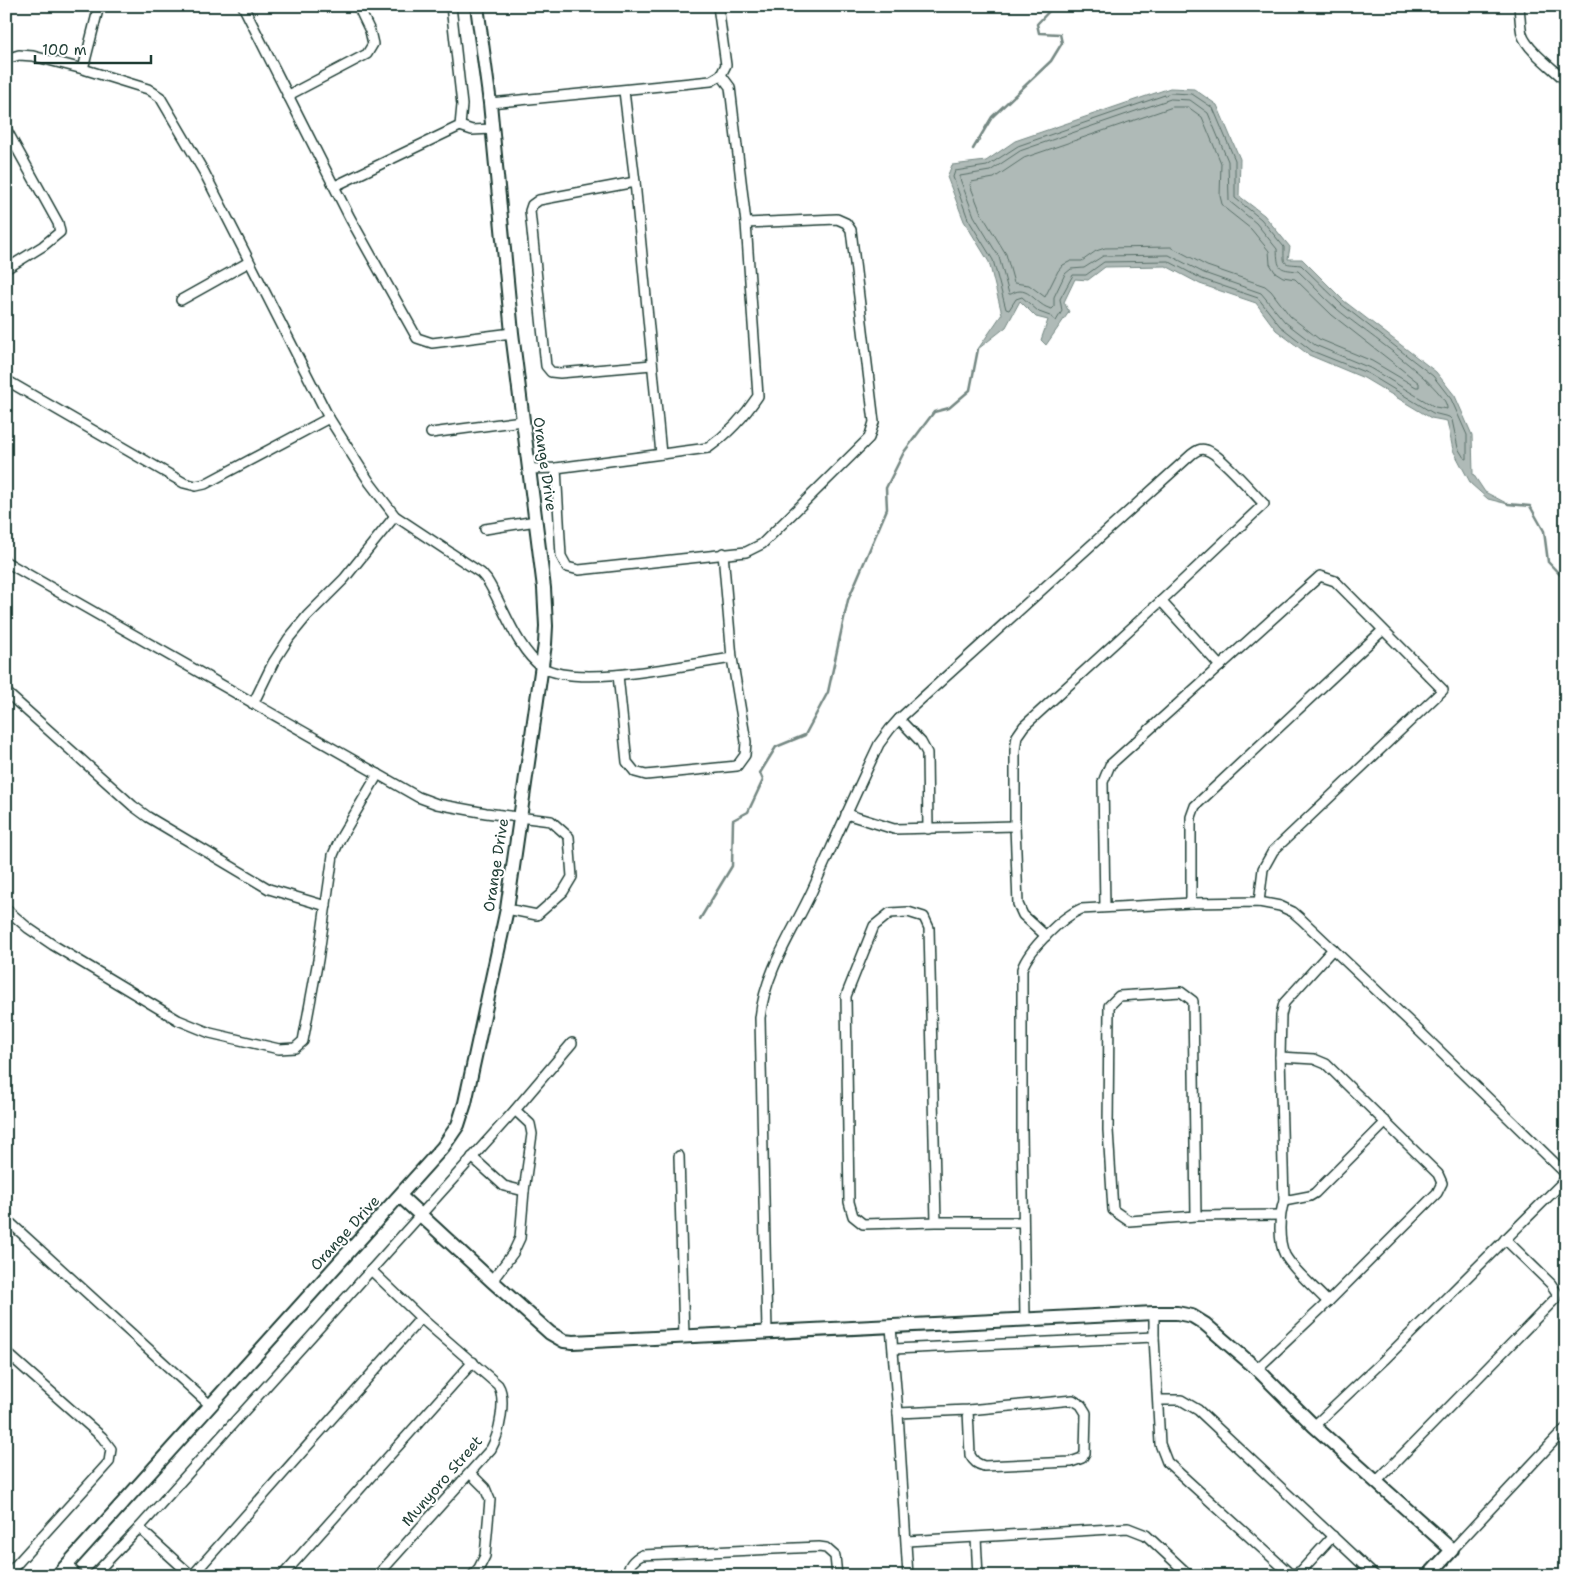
<svg xmlns="http://www.w3.org/2000/svg" width="1572" height="1582" font-family="'Shantell Sans',sans-serif">
  <rect width="100%" height="100%" fill="#fff"/>
  <filter id="ink" filterUnits="userSpaceOnUse"><feTurbulence type="fractalNoise" baseFrequency=".02" numOctaves="2"/><feDisplacementMap in="SourceGraphic" scale="10" xChannelSelector="R" yChannelSelector="G"/><feConvolveMatrix kernelMatrix="1 2 1 2 8 2 1 2 1" color-interpolation-filters="sRGB"/></filter>
  <g filter="url(#ink)">
    <!-- water -->
    <path fill="#afbab7" stroke="#758883" d="M 1170,88 L 1194,89 L 1217,105 L 1240,159 L 1239,196 L 1264,215 L 1290,247 L 1288,259 L 1302,259 L 1344,301 L 1436,372 L 1455,396 L 1472,435 L 1473,474 L 1485,492 L 1508,504 L 1488,499 L 1471,484 L 1453,450 L 1447,421 L 1431,418 L 1364,378 L 1309,355 L 1276,330 L 1256,303 L 1200,284 L 1166,266 L 1105,267 L 1088,280 L 1075,279 L 1064,302 L 1069,312 L 1046,345 L 1041,340 L 1048,320 L 1036,317 L 1020,301 L 1006,327 L 978,349 L 1002,314 L 989,262 L 964,221 L 947,177 L 952,165 L 986,161 L 1015,141 Z"/>
    <g fill="none" stroke-linecap="round" stroke-linejoin="round">
      <!-- shore -->
      <g stroke="#596f68" stroke-width="1">
        <path d="M 1171,93 L 1192,94 L 1213,108 L 1235,160 L 1235,198 L 1261,219 L 1284,247 C 1284,266 1282,263 1301,265 L 1341,304 L 1433,376 L 1451,399 L 1467,435 L 1467,459 L 1464,458 L 1458,448 L 1452,420 L 1449,417 L 1433,413 L 1367,373 L 1312,351 L 1280,326 L 1258,298 L 1202,279 L 1168,261 L 1104,262 L 1086,275 L 1073,275 L 1060,299 L 1062,311 L 1056,321 L 1050,316 L 1039,312 L 1022,297 L 1016,299 L 1009,310 L 1006,309 L 993,260 L 968,219 L 953,177 L 955,171 L 987,166 L 1018,146 Z"/>
        <path d="M 1171,99 L 1190,100 L 1208,113 L 1228,161 L 1229,201 L 1256,223 L 1277,249 C 1278,269 1278,269 1298,271 C 1311,283 1323,297 1337,309 C 1355,325 1449,388 1447,409 L 1435,407 L 1370,368 L 1315,345 L 1285,322 L 1261,293 L 1204,273 L 1169,255 L 1103,256 L 1084,268 L 1071,269 L 1065,274 L 1054,297 L 1054,307 L 1052,309 C 1035,306 1029,283 1011,294 L 1009,294 L 999,257 L 974,216 L 960,179 L 960,176 L 990,171 L 1020,151 Z"/>
        <path d="M 1173,107 L 1188,107 L 1202,117 L 1221,163 L 1220,196 L 1222,204 L 1227,210 L 1251,229 L 1269,251 L 1270,264 L 1275,272 L 1283,277 L 1295,279 L 1332,315 L 1419,383 L 1419,387 L 1416,387 L 1372,361 L 1319,339 L 1290,316 L 1271,291 L 1265,286 L 1207,266 L 1171,247 L 1105,248 L 1096,251 L 1082,261 L 1071,261 L 1063,265 L 1058,271 L 1045,297 L 1029,285 L 1014,283 L 1006,254 L 981,213 L 970,185 L 971,182 L 994,178 L 1024,158 Z"/>
      </g>
      <!-- stream -->
      <g stroke="#758883" stroke-width="2.5">
        <path d="M 973,149 L 992,117 L 1051,61 L 1062,43 L 1060,34 L 1039,33 L 1037,24 L 1054,6"/>
        <path d="M 1508,504 L 1530,506 L 1544,531 L 1548,562 L 1566,581"/>
        <path d="M 700,919 L 732,866 L 733,820 L 748,812 L 763,780 L 760,773 L 776,747 L 805,735 L 828,692 L 848,600 L 887,509 L 886,488 L 904,452 L 934,412 L 949,408 L 970,390 L 978,349"/>
      </g>
      <!-- street casing -->
      <g stroke="#1f3d34" stroke-width="12">
        <g id="street">
          <path d="M 243,6 L 350,218 L 417,338 L 432,343 L 512,333"/>
          <path d="M 1519,6 C 1520,15 1520,25 1522,34 C 1527,50 1554,69 1566,81"/>
          <path d="M 6,59 L 19,55 L 33,56 L 83,69 L 148,89 L 160,97 L 204,172 L 329,418 L 370,483 L 395,516 L 481,573 L 487,580 C 503,605 517,650 542,667 C 577,689 689,664 732,658"/>
          <path d="M 83,69 L 99,6"/>
          <path d="M 624,91 L 635,182 L 661,454"/>
          <path d="M 287,96 L 367,54 L 373,44 L 370,31 L 358,6"/>
          <path d="M 490,103 L 711,81 L 721,75 L 726,65 L 718,6"/>
          <path d="M 460,126 L 472,130 L 492,129"/>
          <path d="M 6,129 L 58,223 L 60,232 L 43,246 L 6,269"/>
          <path d="M 635,182 L 539,200 L 532,205 L 530,211 L 546,366 L 551,372 L 560,373 L 652,365"/>
          <path d="M 335,186 L 460,126 L 462,105 L 451,6"/>
          <path d="M 181,300 L 249,262"/>
          <path d="M 6,380 L 184,483 L 196,486 L 205,484 L 329,418"/>
          <path d="M 431,433 L 522,421"/>
          <path d="M 556,468 L 561,556 L 567,567 L 579,570 L 746,552 L 762,544 L 869,438 L 874,422 L 851,230 L 846,223 L 837,219 L 746,223"/>
          <path d="M 530,469 L 556,468 L 708,448 C 728,434 744,417 758,396 L 746,223 L 730,87 L 721,75"/>
          <path d="M 485,529 L 536,521"/>
          <path d="M 6,562 L 418,797 L 437,804 L 486,813 L 551,821 L 569,837 L 572,877 L 563,892 L 537,915 L 507,909"/>
          <path d="M 1161,601 L 1220,666"/>
          <path d="M 618,675 L 627,762 L 635,772 L 646,775 L 737,766 L 745,755 L 746,742 L 732,658 L 723,553"/>
          <path d="M 6,692 L 133,806 L 148,817 L 269,889 L 326,906"/>
          <path d="M 253,704 L 273,663 L 289,638 L 307,616 L 344,579 L 395,516"/>
          <path d="M 899,719 L 921,742 L 927,753 L 928,829"/>
          <path d="M 846,814 L 894,829 L 1015,826"/>
          <path d="M 1191,903 L 1191,817 L 1195,806 L 1383,630"/>
          <path d="M 1105,907 L 1103,782 L 1110,765 L 1320,576 L 1335,581 L 1443,690 L 1273,851 L 1263,869 L 1259,902"/>
          <path d="M 6,909 L 28,928 L 53,945 L 178,1020 L 210,1033 L 279,1049 L 295,1048 L 303,1041 L 318,960 L 333,855 L 340,839 L 378,774"/>
          <path d="M 679,1156 L 684,1337"/>
          <path d="M 472,1157 L 504,1186 L 524,1191"/>
          <path d="M 1284,1201 L 1310,1196 L 1315,1193 L 1386,1122"/>
          <path d="M 1196,1216 L 1193,1001 L 1181,992 L 1119,996 L 1109,1006 L 1108,1130 L 1113,1210 L 1129,1221 L 1196,1216 L 1280,1215"/>
          <path d="M 6,1219 L 211,1406"/>
          <path d="M 936,1222 L 929,928 L 924,917 L 908,912 L 890,913 L 874,926 L 846,996 L 849,1202 L 853,1216 L 863,1224 L 936,1222 L 1023,1222"/>
          <path d="M 371,1270 L 421,1318 L 498,1385 C 507,1399 499,1435 491,1449 L 377,1576"/>
          <path d="M 492,1281 L 513,1253 L 520,1238 L 524,1191 L 532,1134 L 530,1124 L 515,1110"/>
          <path d="M 1328,1302 C 1316,1289 1293,1270 1285,1255 C 1278,1241 1279,1216 1284,1201 L 1280,1057 L 1281,1015 L 1284,1003 L 1333,949"/>
          <path d="M 1154,1313 L 1154,1337 L 1160,1444 L 1167,1462 L 1288,1572 L 1293,1574 L 1301,1571 L 1333,1536"/>
          <path d="M 1025,1319 L 1022,1130 L 1022,969 C 1029,949 1062,917 1081,909 L 1191,903 L 1259,902 L 1280,906 L 1293,912 L 1301,919 L 1412,1024 L 1566,1174"/>
          <path d="M 891,1327 L 898,1413 L 908,1576"/>
          <path d="M 767,1332 L 760,1018 C 765,971 793,932 812,891 C 834,842 856,792 879,744 L 890,729 L 899,719 L 1192,454 C 1196,451 1200,448 1206,450 C 1218,452 1254,494 1264,504 L 1161,601 L 1024,726 L 1017,736 L 1015,750 L 1015,826 L 1018,904 L 1023,915 L 1046,936"/>
          <path d="M 894,1349 L 1154,1337"/>
          <path d="M 6,1352 L 102,1437 L 111,1449 L 109,1462 L 6,1576"/>
          <path d="M 1257,1369 L 1328,1302 L 1437,1193 L 1442,1183 L 1438,1174 L 1326,1064 L 1314,1059 L 1280,1057"/>
          <path d="M 1158,1400 L 1181,1400 L 1198,1410 L 1375,1576"/>
          <path d="M 898,1413 L 968,1410 L 1073,1400 L 1081,1405 L 1086,1413 L 1085,1453 L 1082,1458 L 1071,1462 L 984,1466 C 977,1464 974,1462 970,1455 L 968,1410"/>
          <path d="M 1314,1426 L 1384,1360 L 1566,1179"/>
          <path d="M 470,1473 L 485,1488 L 490,1500 L 485,1556 L 479,1568 L 472,1576"/>
          <path d="M 1376,1482 L 1556,1298 L 1557,1293 L 1551,1284 L 1505,1239"/>
          <path d="M 139,1528 L 192,1576"/>
          <path d="M 976,1538 L 978,1576"/>
          <path d="M 907,1541 L 1128,1528 L 1146,1535 L 1190,1576"/>
          <path d="M 1452,1550 L 1566,1428"/>
          <path d="M 67,1564 L 78,1576"/>
          <path d="M 93,1576 L 139,1528 L 515,1110 L 572,1043"/>
          <path d="M 192,1576 L 421,1318"/>
          <path d="M 282,1576 L 473,1362"/>
          <path d="M 628,1576 C 627,1566 634,1559 642,1555 L 819,1547 L 826,1548 L 835,1556 L 837,1576"/>
        </g>
      </g>
      <!-- secondary casing -->
      <g stroke="#1f3d34" stroke-width="16">
        <g id="secondary">
          <path d="M 400,1196 L 492,1281 L 550,1333 L 564,1341 L 573,1342 L 1154,1313 L 1177,1313 L 1192,1316 L 1205,1324 L 1257,1369 L 1314,1426 L 1452,1550 L 1428,1576"/>
          <path d="M 57,1576 L 443,1147 L 458,1125 L 465,1103 L 507,909 L 545,644 L 546,626 L 544,588 L 512,333 L 490,103 L 477,6"/>
        </g>
      </g>
      <!-- street -->
      <use href="#street" stroke="#fff" stroke-width="9"/>
      <!-- secondary -->
      <use href="#secondary" stroke="#fff" stroke-width="12"/>
    </g>
  </g>
  <g text-anchor="middle" dominant-baseline="central" stroke-width="4" stroke-linejoin="round" paint-order="stroke">
    <!-- street labels -->
    <g font-size="15" fill="#1f3d34" stroke="#fff">
      <text transform="translate(545 464) rotate(82)">Orange Drive</text>
      <text transform="translate(496 865) rotate(-81)">Orange Drive</text>
      <text transform="translate(345 1233) rotate(-48)">Orange Drive</text>
      <text transform="translate(442 1481) rotate(-49)">Munyoro Street</text>
    </g>
  </g>
  <!-- margin -->
  <rect width="1572" height="1582" fill="none" stroke="#fff" stroke-width="25"/>
  <rect x="12" y="12" width="1547" height="1557" fill="none" stroke="#1f3d34" stroke-width="2" filter="url(#ink)"/>
  <!-- scale -->
  <path d="M35 55v8h116v-8" fill="none" stroke="#1f3d34" stroke-width="2.5"/>
  <text x="42" y="55" font-size="15" fill="#1f3d34" stroke="#ffffff" stroke-width="4" paint-order="stroke">100 m</text>
</svg>
